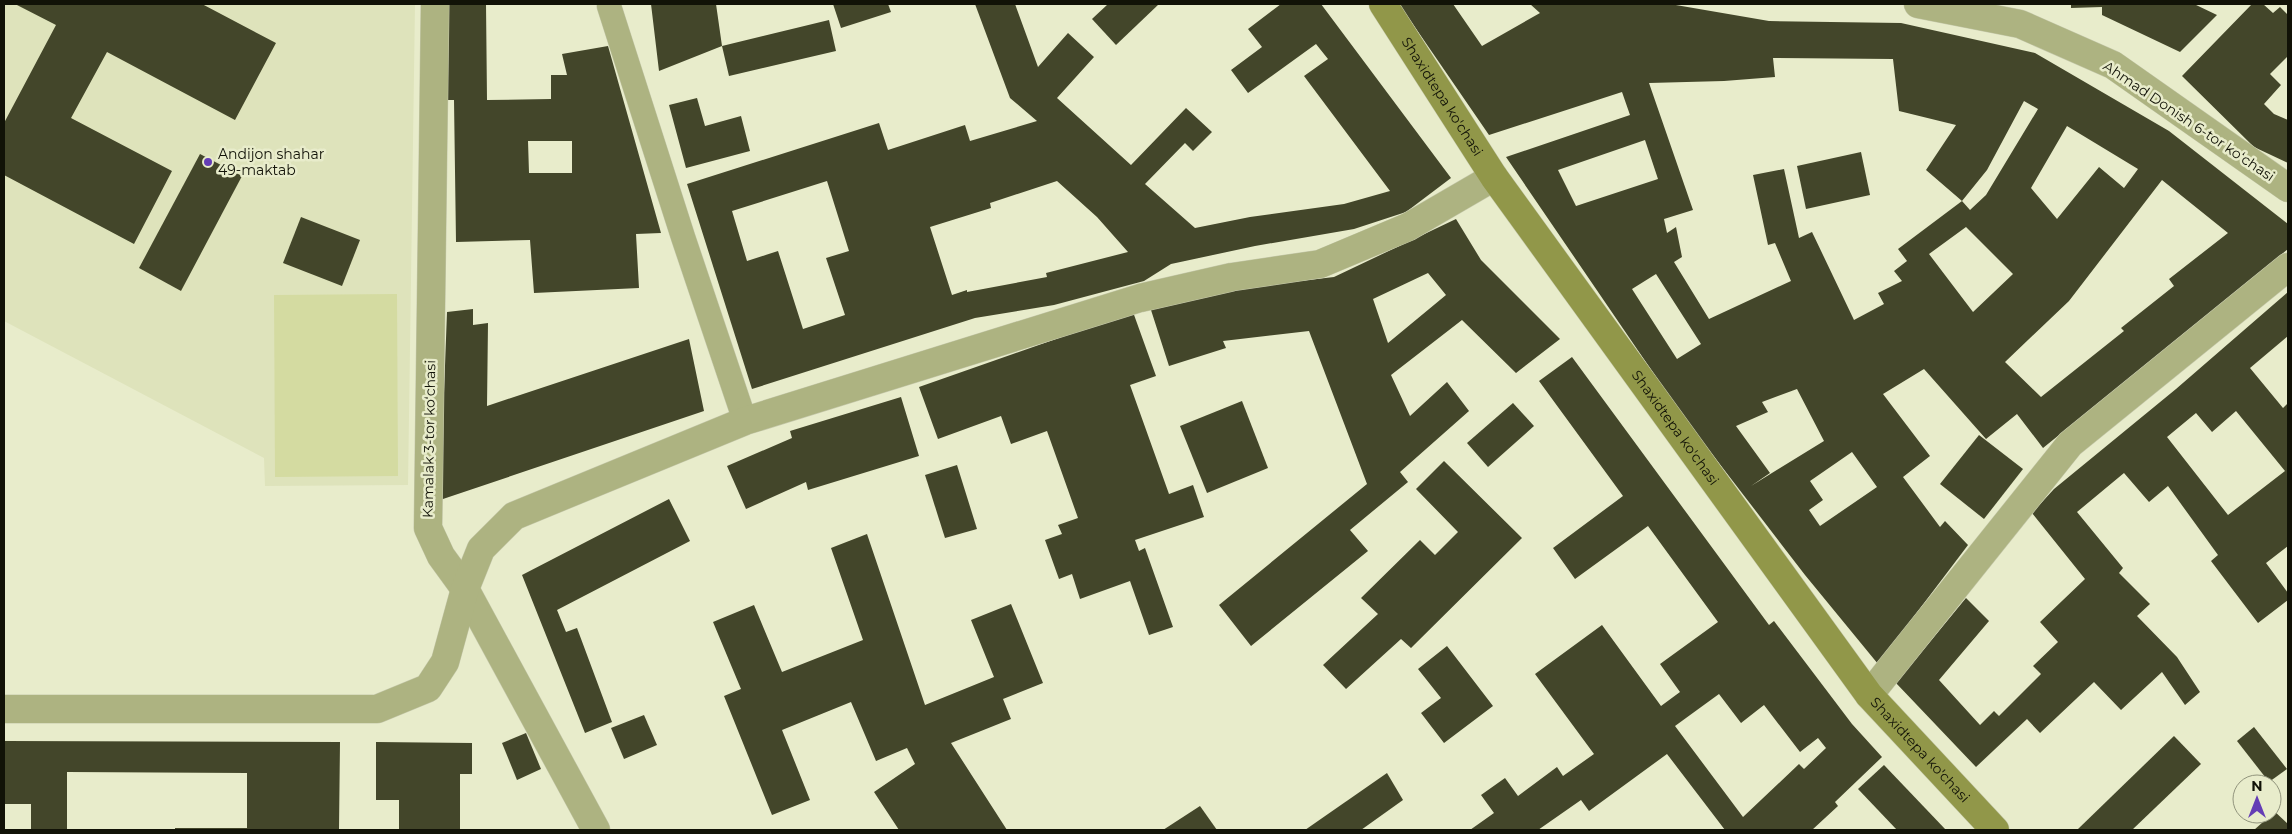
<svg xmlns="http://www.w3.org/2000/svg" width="2292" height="834" font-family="Montserrat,sans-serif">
  <rect width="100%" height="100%" fill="#e8eccb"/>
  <!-- built -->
  <path fill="#dee3bb" d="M 4,4 L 415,4 L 408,485 L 265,486 L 264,458 L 4,321 Z"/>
  <!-- green -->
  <path fill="#d4dba1" d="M 397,294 L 398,476 L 275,477 L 274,295 Z"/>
  <!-- building -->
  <g fill="#43462a" fill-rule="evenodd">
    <path d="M 15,4 L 202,4 L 276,43 L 235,120 L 107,52 L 71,118 L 172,171 L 134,244 L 4,175 L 4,123 L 56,25 Z"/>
    <path d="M 444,4 L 486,4 L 487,100 L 551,99 L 551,75 L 567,75 L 562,54 L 608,46 L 661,233 L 636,234 L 639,288 L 534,293 L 530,240 L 456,242 L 454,100 L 445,100 ZM 528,141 L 572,141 L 572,173 L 529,173 Z"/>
    <path d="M 651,4 L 716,4 L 722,46 L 829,20 L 836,51 L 729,76 L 722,46 L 659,71 Z"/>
    <path d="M 833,4 L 888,4 L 891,12 L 841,28 Z"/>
    <path d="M 975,4 L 1015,4 L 1038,67 L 1068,33 L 1094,57 L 1057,98 L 1131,165 L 1186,108 L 1212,132 L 1193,151 L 1185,143 L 1145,184 L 1195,228 L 1250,217 L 1344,204 L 1390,191 L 1304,76 L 1328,59 L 1316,44 L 1248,93 L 1231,70 L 1262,47 L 1248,29 L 1281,4 L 1321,4 L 1451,178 L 1406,212 L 1354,229 L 1255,246 L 1171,264 L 1144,281 L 1054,305 L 975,318 L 752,389 L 687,184 L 879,123 L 888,150 L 965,125 L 970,141 L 1037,121 L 1010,98 ZM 827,181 L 849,251 L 826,258 L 845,315 L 803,329 L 778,251 L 747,261 L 732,211 ZM 1057,181 L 1097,217 L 1128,252 L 1046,273 L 1047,277 L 967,292 L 967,290 L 952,295 L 930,227 L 991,208 L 990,203 Z"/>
    <path d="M 1108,4 L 1159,4 L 1116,45 L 1092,19 Z"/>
    <path d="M 1399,4 L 1453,4 L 1482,46 L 1540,13 L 1530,4 L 1670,4 L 1769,21 L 1901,23 L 2035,53 L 2169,131 L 2288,224 L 2288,249 L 2043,448 L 2017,414 L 1986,439 L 1924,369 L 1883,394 L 1930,456 L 1903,477 L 1940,527 L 1945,521 L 1968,545 L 1878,664 L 1805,575 L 1682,415 L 1506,157 L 1630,115 L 1622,92 L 1489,135 ZM 1773,58 L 1893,59 L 1899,111 L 1956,125 L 1926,170 L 1962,201 L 1898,249 L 1907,261 L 1894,271 L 1902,281 L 1878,293 L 1884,304 L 1854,320 L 1812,232 L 1799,238 L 1784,169 L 1753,175 L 1768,245 L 1775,243 L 1791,281 L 1709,319 L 1674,262 L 1682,257 L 1676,227 L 1667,233 L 1664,219 L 1693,210 L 1649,83 L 1724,81 L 1775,77 ZM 2024,101 L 2038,109 L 1986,195 L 1970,210 L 1962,201 L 1987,170 ZM 2067,126 L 2138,169 L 2124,188 L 2099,167 L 2057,219 L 2031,188 ZM 1645,140 L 1658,179 L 1576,206 L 1558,170 ZM 2162,180 L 2228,233 L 2169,279 L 2174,286 L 2121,328 L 2124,331 L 2041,397 L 2005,362 L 2069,301 ZM 1966,227 L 2013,274 L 1973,312 L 1929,254 ZM 1656,274 L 1701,344 L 1677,359 L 1632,289 ZM 1797,389 L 1824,441 L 1751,486 L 1770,473 L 1736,426 L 1768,412 L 1762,402 ZM 1852,452 L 1877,487 L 1820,526 L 1809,510 L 1823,500 L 1810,481 Z"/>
    <path d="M 2071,4 L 2194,4 L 2217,15 L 2180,52 L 2102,15 L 2102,7 L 2071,8 Z"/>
    <path d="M 2252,4 L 2263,4 L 2273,13 L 2280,7 L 2288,15 L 2288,56 L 2270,74 L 2281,85 L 2264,104 L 2274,114 L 2288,120 L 2288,163 L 2254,147 L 2182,76 Z"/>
    <path d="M 697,98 L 705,126 L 741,116 L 750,151 L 686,168 L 669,105 Z"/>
    <path d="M 1861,152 L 1870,195 L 1806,209 L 1797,166 Z"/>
    <path d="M 200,154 L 242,176 L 181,291 L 139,268 Z"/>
    <path d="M 301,217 L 360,240 L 342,286 L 283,263 Z"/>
    <path d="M 1456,219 L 1481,260 L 1560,339 L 1516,373 L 1462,320 L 1391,375 L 1410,416 L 1447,382 L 1469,411 L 1400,472 L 1408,482 L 1350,530 L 1368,551 L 1251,646 L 1219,605 L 1367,484 L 1309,331 L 1223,341 L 1226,348 L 1169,366 L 1151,310 L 1207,292 L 1334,277 ZM 1428,273 L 1446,295 L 1388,343 L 1373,299 Z"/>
    <path d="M 2288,292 L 2288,336 L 2250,368 L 2283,408 L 2288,403 L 2288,546 L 2266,563 L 2288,593 L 2288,600 L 2258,623 L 2211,561 L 2218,555 L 2168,486 L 2149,502 L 2124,473 L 2077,512 L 2123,568 L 2119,573 L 2150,604 L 2137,616 L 2177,657 L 2200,692 L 2185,705 L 2162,672 L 2121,710 L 2094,682 L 2040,733 L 2027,719 L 1976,767 L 1896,683 L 1966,598 L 1989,621 L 1939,680 L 1980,725 L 1994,711 L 1999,716 L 2041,674 L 2033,666 L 2058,642 L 2040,622 L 2085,579 L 2032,513 L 2054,489 L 2176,389 ZM 2236,411 L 2285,471 L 2228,515 L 2167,437 L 2196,413 L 2212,432 Z"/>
    <path d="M 473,309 L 473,325 L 488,323 L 487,406 L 689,339 L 704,411 L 440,500 L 447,312 Z"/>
    <path d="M 1133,312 L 1156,376 L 1130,385 L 1169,494 L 1193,485 L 1204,517 L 1135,540 L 1139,551 L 1145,548 L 1173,627 L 1149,635 L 1130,581 L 1080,599 L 1072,574 L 1059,579 L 1045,540 L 1062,534 L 1058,525 L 1078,518 L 1047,431 L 1011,444 L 1001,416 L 938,439 L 919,387 Z"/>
    <path d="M 1572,357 L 1769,625 L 1774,621 L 1852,724 L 1882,757 L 1835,802 L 1838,806 L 1812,830 L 1725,830 L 1667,754 L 1589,811 L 1581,800 L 1538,830 L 1470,830 L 1494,813 L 1481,795 L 1505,778 L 1518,796 L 1557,767 L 1563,776 L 1594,754 L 1535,674 L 1602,625 L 1661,706 L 1680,692 L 1660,664 L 1718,622 L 1648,526 L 1575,579 L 1553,548 L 1623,496 L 1539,381 ZM 1719,694 L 1741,723 L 1764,705 L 1800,752 L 1818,738 L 1826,748 L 1804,769 L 1799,764 L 1743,817 L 1675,726 Z"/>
    <path d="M 901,397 L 919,456 L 808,490 L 806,482 L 746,509 L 727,466 L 792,438 L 790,431 Z"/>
    <path d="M 1242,401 L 1268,468 L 1207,493 L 1180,426 Z"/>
    <path d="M 1513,403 L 1534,426 L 1488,467 L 1467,443 Z"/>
    <path d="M 1979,435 L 2023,469 L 1984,519 L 1940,484 Z"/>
    <path d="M 1444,461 L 1522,538 L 1411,648 L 1401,639 L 1346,689 L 1323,665 L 1378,614 L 1361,598 L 1420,540 L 1435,555 L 1458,532 L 1416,489 Z"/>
    <path d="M 957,465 L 977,529 L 945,538 L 925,475 Z"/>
    <path d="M 669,499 L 690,541 L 557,610 L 566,632 L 577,628 L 612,722 L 585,733 L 522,575 Z"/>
    <path d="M 867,534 L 925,705 L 994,677 L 971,620 L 1011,604 L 1043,683 L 1003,699 L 1011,719 L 951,743 L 1007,830 L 899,830 L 874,792 L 915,764 L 907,748 L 876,761 L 851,702 L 782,730 L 810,800 L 772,815 L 724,696 L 741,689 L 713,622 L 754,605 L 782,672 L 863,640 L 831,548 Z"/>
    <path d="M 1447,646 L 1493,706 L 1444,743 L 1421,713 L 1441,698 L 1418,669 Z"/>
    <path d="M 644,715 L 657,745 L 624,759 L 611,728 Z"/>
    <path d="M 2254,727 L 2287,769 L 2269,782 L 2237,741 Z"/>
    <path d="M 526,733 L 541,769 L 517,780 L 502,743 Z"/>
    <path d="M 2174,736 L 2201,764 L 2132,830 L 2077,830 Z"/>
    <path d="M 4,741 L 340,742 L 339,830 L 175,830 L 175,828 L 247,828 L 247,773 L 67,772 L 67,830 L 31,830 L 31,804 L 4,804 Z"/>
    <path d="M 376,742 L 472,743 L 472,774 L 460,774 L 460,830 L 399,830 L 399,800 L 376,800 Z"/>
    <path d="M 1884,765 L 1946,830 L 1897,830 L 1858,789 Z"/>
    <path d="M 1387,773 L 1403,800 L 1361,830 L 1305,830 Z"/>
    <path d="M 1200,806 L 1217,830 L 1163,830 Z"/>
    <path d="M 2273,810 L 2288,824 L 2288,830 L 2254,830 L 2272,814 Z"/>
  </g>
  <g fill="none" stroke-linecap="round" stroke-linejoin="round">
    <!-- lane casing -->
    <g stroke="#c6c9ac" stroke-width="25">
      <path id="lane" d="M 609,6 L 683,237 L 745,421"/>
    </g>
    <!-- street casing -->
    <g stroke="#c6c9ac" stroke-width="29">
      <g id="street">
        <path d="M 435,4 L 428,528 L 441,556 L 465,589 L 596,830"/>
        <path d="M 1918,4 L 2020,24 L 2113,65 L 2288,188"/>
        <path d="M 1869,695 L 2070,444 L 2288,267"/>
        <path d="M 4,709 L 377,709 L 428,688 L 445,662 L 465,589 L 481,549 L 514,516 L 745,421 L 1140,298 L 1232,277 L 1320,264 L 1408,227 L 1494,177"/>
      </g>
    </g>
    <!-- secondary casing -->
    <g stroke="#c6c9ac" stroke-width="29">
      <g id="secondary">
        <path id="s1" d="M 1383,4 L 1494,177 L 1869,695 L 1995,830"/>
      </g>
    </g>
    <!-- lane -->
    <use href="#lane" stroke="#adb381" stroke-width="24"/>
    <!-- street -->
    <use href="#street" stroke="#adb381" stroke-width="28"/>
    <!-- secondary -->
    <use href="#secondary" stroke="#919749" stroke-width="28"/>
  </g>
  <!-- markers -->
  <circle fill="#643db5" stroke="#e8eccb" stroke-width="2" cx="208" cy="162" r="5"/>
  <g text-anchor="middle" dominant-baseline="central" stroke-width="5" stroke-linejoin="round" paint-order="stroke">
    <!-- street labels -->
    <g font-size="14" fill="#111207" stroke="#e8eccb">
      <text stroke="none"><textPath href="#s1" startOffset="110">Shaxidtepa ko'chasi</textPath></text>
      <text transform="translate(2189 121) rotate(34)">Ahmad Donish 6-tor koʻchasi</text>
      <text stroke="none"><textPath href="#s1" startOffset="515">Shaxidtepa ko'chasi</textPath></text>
      <text transform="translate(429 439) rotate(-89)">Kamalak 3-tor koʻchasi</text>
      <text stroke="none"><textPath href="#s1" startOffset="920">Shaxidtepa ko'chasi</textPath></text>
    </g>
    <!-- poi labels -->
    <g font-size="14" fill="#111207" stroke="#e8eccb" text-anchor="start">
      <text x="218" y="154">Andijon shahar<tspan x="218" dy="16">49-maktab</tspan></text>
    </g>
  </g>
  <!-- border -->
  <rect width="2292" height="834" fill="none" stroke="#111207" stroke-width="10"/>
  <!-- north arrow -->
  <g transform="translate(2257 799)"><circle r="24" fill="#e8eccb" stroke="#92957d"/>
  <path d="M0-4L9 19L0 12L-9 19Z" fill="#643db5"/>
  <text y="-8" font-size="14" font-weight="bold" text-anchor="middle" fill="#111207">N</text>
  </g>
</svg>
